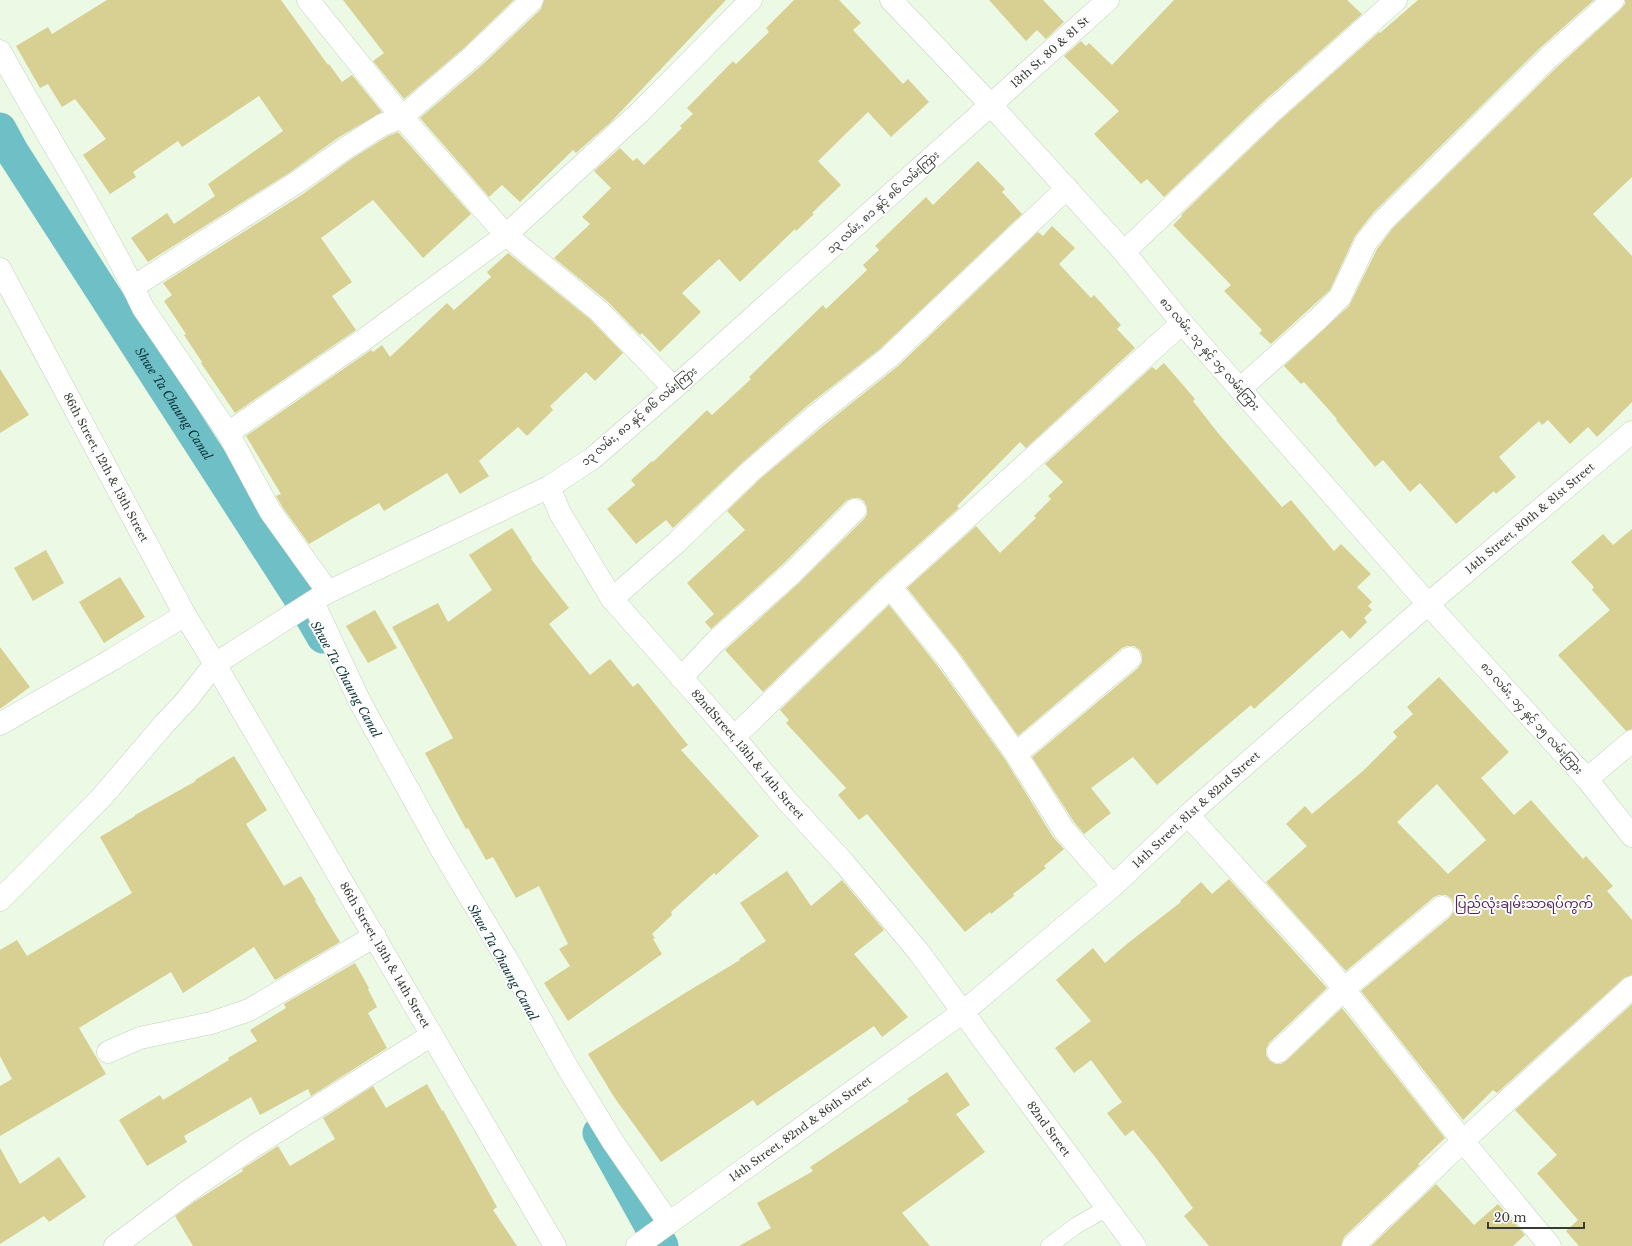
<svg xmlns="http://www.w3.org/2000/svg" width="1632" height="1246" font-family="'Libre Baskerville','Noto Sans Myanmar',serif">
  <rect width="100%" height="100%" fill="#ecfae5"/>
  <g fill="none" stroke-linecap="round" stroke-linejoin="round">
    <!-- canal -->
    <g stroke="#6fbfc6" stroke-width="33">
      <path id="s1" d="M 0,129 L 13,153 L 305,606 L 323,637"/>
      <path d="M 599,1133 L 662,1246"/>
    </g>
  </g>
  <!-- building -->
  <g fill="#d8cf93" fill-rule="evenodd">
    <path d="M 107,0 L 281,0 L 328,65 L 329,64 L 342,82 L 352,75 L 382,112 L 339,137 L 289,173 L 148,262 L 131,238 L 167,213 L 174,224 L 215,196 L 208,184 L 283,131 L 259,96 L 182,147 L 178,141 L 133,172 L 136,177 L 110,194 L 83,155 L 106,139 L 75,99 L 62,107 L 48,84 L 40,88 L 16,46 L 48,27 L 52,34 Z"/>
    <path d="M 343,0 L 514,0 L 465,47 L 404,99 L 373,61 L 384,53 Z"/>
    <path d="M 544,0 L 726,0 L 611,122 L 576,153 L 573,150 L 520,202 L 502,185 L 489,197 L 420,118 L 482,65 L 541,9 Z"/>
    <path d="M 794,0 L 839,0 L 861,23 L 853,30 L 903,84 L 908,79 L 929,102 L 891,137 L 868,112 L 818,161 L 841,185 L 812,213 L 814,214 L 796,231 L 795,229 L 740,282 L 719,259 L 682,293 L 701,312 L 660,352 L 642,333 L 640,335 L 607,301 L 554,258 L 590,224 L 582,217 L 611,188 L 594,171 L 620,148 L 633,161 L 637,158 L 644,165 L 682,128 L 680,126 L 693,114 L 687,108 L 733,61 L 736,64 L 769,32 L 766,28 Z"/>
    <path d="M 989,0 L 1043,0 L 1064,22 L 1046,39 L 1037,30 L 1026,41 Z"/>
    <path d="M 1174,0 L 1347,0 L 1362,14 L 1262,103 L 1164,197 L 1147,179 L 1141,184 L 1094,134 L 1119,111 L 1064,56 L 1081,41 L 1086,46 L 1089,43 L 1112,65 Z"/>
    <path d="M 1418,0 L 1594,0 L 1539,49 L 1374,212 L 1355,236 L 1330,290 L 1271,344 L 1259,333 L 1262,330 L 1224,291 L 1231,285 L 1173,225 L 1182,216 L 1181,215 L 1279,121 L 1379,32 L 1380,33 Z"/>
    <path d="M 1625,0 L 1632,0 L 1632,177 L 1593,214 L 1632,256 L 1632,402 L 1597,437 L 1588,427 L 1570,444 L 1548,420 L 1542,425 L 1539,421 L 1499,457 L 1516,477 L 1496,494 L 1494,491 L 1456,524 L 1420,483 L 1410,492 L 1383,460 L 1375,467 L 1336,420 L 1337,419 L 1304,382 L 1301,384 L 1284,366 L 1349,306 L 1377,249 L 1392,229 L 1557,67 L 1621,9 L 1625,4 Z"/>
    <path d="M 398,132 L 471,214 L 423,258 L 373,200 L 321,238 L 352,282 L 332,296 L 356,330 L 235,413 L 201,363 L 202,362 L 184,335 L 186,334 L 164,301 L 172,295 L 163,283 L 303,194 L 353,158 L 388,136 Z"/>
    <path d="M 978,161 L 1005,189 L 1002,192 L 1022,214 L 881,348 L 807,406 L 744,461 L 673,528 L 666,520 L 636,544 L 607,509 L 635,485 L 631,480 L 652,461 L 653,462 L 707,410 L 712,415 L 751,379 L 749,377 L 823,305 L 826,309 L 867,270 L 863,265 L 879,250 L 875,246 L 926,197 L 933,205 Z"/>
    <path d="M 1052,226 L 1075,248 L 1059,264 L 1091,298 L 1094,295 L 1121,325 L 1117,329 L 1135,348 L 1026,448 L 1020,442 L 957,506 L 959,508 L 881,578 L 763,692 L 725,650 L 800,582 L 864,519 L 867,514 L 867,507 L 864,501 L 859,498 L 852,498 L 846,501 L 783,564 L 711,629 L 705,622 L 714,614 L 687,583 L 745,530 L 727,511 L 760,479 L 823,426 L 898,366 L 1038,232 L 1043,236 Z"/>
    <path d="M 508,253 L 591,320 L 623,353 L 595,381 L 586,372 L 550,406 L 553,410 L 527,436 L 518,427 L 479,461 L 489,476 L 460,494 L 447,473 L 384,511 L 379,503 L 309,544 L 283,508 L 276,496 L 281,494 L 246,436 L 371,350 L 373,352 L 382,345 L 390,357 L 447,303 L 454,310 L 491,277 L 487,272 Z"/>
    <path d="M 1164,363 L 1195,399 L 1193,401 L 1218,433 L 1282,507 L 1291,500 L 1334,551 L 1341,544 L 1371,574 L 1357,587 L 1372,602 L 1368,606 L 1372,610 L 1364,618 L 1367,622 L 1350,639 L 1342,630 L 1254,709 L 1251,705 L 1157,785 L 1133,757 L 1091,788 L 1111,813 L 1084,834 L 1074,822 L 1032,757 L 1138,668 L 1142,662 L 1142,655 L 1140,650 L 1134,646 L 1127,646 L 1122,648 L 1018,736 L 960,654 L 907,588 L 976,526 L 1000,553 L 1036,518 L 1034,516 L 1051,499 L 1048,496 L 1063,482 L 1045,464 L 1152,367 L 1156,370 Z"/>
    <path d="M 0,369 L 29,415 L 0,433 Z"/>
    <path d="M 512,528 L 532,558 L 531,559 L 569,608 L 549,624 L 590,675 L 610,659 L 633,687 L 638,683 L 688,745 L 681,750 L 759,836 L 716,875 L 714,873 L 671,912 L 672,915 L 652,934 L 655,938 L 653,939 L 662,954 L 568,1021 L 544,983 L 570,966 L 559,949 L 568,944 L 539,886 L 516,898 L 493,857 L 486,860 L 468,828 L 466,829 L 425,753 L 453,738 L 392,627 L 438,603 L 448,622 L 492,590 L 469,555 Z"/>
    <path d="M 1632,529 L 1632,729 L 1626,731 L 1558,655 L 1610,610 L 1592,590 L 1594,587 L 1571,562 L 1603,534 L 1613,545 Z"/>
    <path d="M 46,550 L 64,583 L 33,601 L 14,568 Z"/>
    <path d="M 120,577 L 145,617 L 104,643 L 79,602 Z"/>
    <path d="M 889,605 L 940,669 L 1006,761 L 1053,837 L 1064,849 L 1044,866 L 1046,868 L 1013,894 L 1014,896 L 991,914 L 990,912 L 965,932 L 867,814 L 859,820 L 838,795 L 846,788 L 786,723 L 789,720 L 780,710 Z"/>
    <path d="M 375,610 L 397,648 L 368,663 L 346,626 Z"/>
    <path d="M 0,647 L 30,687 L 0,709 Z"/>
    <path d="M 1439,677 L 1509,752 L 1481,778 L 1514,815 L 1531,800 L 1583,859 L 1586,856 L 1613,886 L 1607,891 L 1632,920 L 1632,975 L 1624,978 L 1497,1093 L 1493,1090 L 1463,1120 L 1361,991 L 1450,917 L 1454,911 L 1454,904 L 1452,899 L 1446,895 L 1439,895 L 1434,897 L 1346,971 L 1266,882 L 1307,846 L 1286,824 L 1305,806 L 1312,814 L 1364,770 L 1397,737 L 1393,732 L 1413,714 L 1407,707 ZM 1437,784 L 1486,840 L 1448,874 L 1397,822 Z"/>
    <path d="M 234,756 L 267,810 L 246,824 L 284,886 L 301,876 L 316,900 L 315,901 L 340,942 L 275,980 L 254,947 L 183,993 L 171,972 L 79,1028 L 106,1074 L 0,1136 L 0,1086 L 12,1079 L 0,1056 L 0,950 L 17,940 L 27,956 L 132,893 L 100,837 L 135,816 L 135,815 L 196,781 L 195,780 Z"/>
    <path d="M 787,871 L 811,906 L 842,880 L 884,930 L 854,954 L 908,1017 L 882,1037 L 874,1026 L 757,1106 L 753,1100 L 661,1162 L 614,1097 L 588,1054 L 685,993 L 740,960 L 739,959 L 766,941 L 740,903 Z"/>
    <path d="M 1229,879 L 1327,988 L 1269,1043 L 1266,1049 L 1266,1055 L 1269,1060 L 1275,1064 L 1281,1064 L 1286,1061 L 1342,1008 L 1445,1138 L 1418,1164 L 1420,1165 L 1344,1237 L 1341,1246 L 1209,1246 L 1184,1216 L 1193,1208 L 1156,1158 L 1133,1130 L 1125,1136 L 1107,1113 L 1122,1102 L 1091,1060 L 1074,1073 L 1055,1048 L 1091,1021 L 1056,980 L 1093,948 L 1105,963 L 1128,943 L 1181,902 L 1180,901 L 1201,882 L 1212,894 Z"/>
    <path d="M 355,963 L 369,988 L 368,989 L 377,1007 L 368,1013 L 387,1048 L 311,1096 L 308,1089 L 260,1115 L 251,1097 L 184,1136 L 187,1142 L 147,1166 L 119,1120 L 160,1095 L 163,1100 L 229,1060 L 228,1058 L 257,1041 L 250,1030 L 286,1008 L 284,1004 L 289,1001 Z"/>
    <path d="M 1632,1004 L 1632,1246 L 1579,1246 L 1566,1231 L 1578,1220 L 1537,1173 L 1557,1155 L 1515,1110 Z"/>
    <path d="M 947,1072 L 970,1105 L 956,1114 L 985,1152 L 902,1213 L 930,1246 L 739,1246 L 771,1228 L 757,1203 L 813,1171 L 810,1167 L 909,1101 L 907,1099 Z"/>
    <path d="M 427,1084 L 442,1111 L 443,1110 L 497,1207 L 493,1210 L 517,1246 L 193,1246 L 175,1216 L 194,1202 L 243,1171 L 242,1169 L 278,1146 L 290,1166 L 335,1139 L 323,1118 L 373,1086 L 386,1108 Z"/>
    <path d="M 0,1148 L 20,1184 L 59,1157 L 86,1197 L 49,1222 L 44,1216 L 0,1244 Z"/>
    <path d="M 1436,1184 L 1474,1225 L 1498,1204 L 1525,1235 L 1513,1246 L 1371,1246 Z"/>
  </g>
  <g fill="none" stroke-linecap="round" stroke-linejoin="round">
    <!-- service casing -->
    <g stroke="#c4d1bd" stroke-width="17">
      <path id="service" d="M 1049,1246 L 1077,1225 L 1107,1208"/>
    </g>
    <!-- minor casing -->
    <g stroke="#c4d1bd" stroke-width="23">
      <g id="minor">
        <path d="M 308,0 L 402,117 L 506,235 L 599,311 L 674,388"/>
        <path d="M 0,51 C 47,137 101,219 143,308 L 228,433 L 270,511 L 328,592"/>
        <path d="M 1124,252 L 1271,112 L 1396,0"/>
        <path d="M 133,287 L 296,183 L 346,148 L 382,125 L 402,117 L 473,56 L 532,0"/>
        <path d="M 1240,389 L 1319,318 L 1340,297 L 1366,242 L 1383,221 L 1548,58 L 1613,0"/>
        <path d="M 228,433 L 362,341 L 506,235 L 639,113 L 751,0"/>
        <path id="s2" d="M 549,487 L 560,513 L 612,599 L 734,737 L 788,802 L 845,864 L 918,951 L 1135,1246"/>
        <path d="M 890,587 L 950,661 L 1016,754 L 1064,830 L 1113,886"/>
        <path d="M 612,599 L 676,543 L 752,470 L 815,416 L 889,357 L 1067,188"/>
        <path d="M 313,602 L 360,702 L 440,847 L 515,973 L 566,1065 L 613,1142 L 669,1223"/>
        <path d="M 681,678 L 716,641 L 792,573 L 855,510"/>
        <path d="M 0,724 L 113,659 L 185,615"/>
        <path d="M 734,737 L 890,587 L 1182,323"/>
        <path d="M 1016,754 L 1130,658"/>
        <path d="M 1587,779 L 1632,741"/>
        <path d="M 1188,815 L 1328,969 L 1463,1141 L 1550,1246"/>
        <path id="s3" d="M 0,900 L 101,798 L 165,723 L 185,702 L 215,664 L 328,592 L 549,487 L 593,458 L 674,388 L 1108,0"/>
        <path d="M 108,1052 L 140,1038 L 211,1023 L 249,1010 L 375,936"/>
        <path d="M 1278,1052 L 1344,989 L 1442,907"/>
        <path d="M 115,1246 L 187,1192 L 251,1148 L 432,1035"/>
        <path id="s4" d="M 637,1246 L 963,1012 L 1113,886 L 1188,815 L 1428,604 L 1632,432"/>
        <path d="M 1353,1246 L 1463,1141 L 1632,987"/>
      </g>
    </g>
    <!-- tertiary casing -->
    <g stroke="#c4d1bd" stroke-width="23">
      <g id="tertiary">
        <path d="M 891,0 L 991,105 L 1124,252 L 1182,323 L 1428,604 L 1587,779 L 1632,836"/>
        <path id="s5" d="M 0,269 L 185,615 L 215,664 L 555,1246"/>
      </g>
    </g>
    <!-- service -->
    <use href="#service" stroke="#fff" stroke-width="16"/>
    <!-- minor -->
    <use href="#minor" stroke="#fff" stroke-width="22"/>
    <!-- tertiary -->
    <use href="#tertiary" stroke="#fff" stroke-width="22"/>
  </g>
  <g text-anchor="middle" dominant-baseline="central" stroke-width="4" stroke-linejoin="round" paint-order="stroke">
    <!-- street labels -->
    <g font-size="11" fill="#363c34" stroke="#fff">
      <text stroke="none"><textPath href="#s3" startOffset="1362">13th St, 80 &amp; 81 St</textPath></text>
      <text transform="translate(883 202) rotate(-42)">၁၃ လမ်း, ၈၁ နှင့် ၈၆ လမ်းကြား</text>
      <text transform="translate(1210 354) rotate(49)">၈၁ လမ်း, ၁၃ နှင့် ၁၄ လမ်းကြား</text>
      <text transform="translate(639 416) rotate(-40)">၁၃ လမ်း, ၈၁ နှင့် ၈၆ လမ်းကြား</text>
      <text stroke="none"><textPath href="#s5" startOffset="225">86th Street, 12th &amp; 13th Street</textPath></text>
      <text stroke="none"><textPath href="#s4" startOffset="1153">14th Street, 80th &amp; 81st Street</textPath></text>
      <text transform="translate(1532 718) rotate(48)">၈၁ လမ်း, ၁၄ နှင့် ၁၅ လမ်းကြား</text>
      <text stroke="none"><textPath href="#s2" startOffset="335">82ndStreet, 13th &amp; 14th Street</textPath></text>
      <text stroke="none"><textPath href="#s4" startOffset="710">14th Street, 81st &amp; 82nd Street</textPath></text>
      <text stroke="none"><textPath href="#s5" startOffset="787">86th Street, 13th &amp; 14th Street</textPath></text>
      <text stroke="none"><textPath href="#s4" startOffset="201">14th Street, 82nd &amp; 86th Street</textPath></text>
      <text stroke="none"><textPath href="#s2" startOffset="816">82nd Street</textPath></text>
    </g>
    <!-- water labels -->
    <g font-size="12" font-style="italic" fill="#062f33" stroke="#fff">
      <text stroke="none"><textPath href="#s1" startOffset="325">Shwe Ta Chaung Canal</textPath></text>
      <text transform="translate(346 679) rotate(61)">Shwe Ta Chaung Canal</text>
      <text transform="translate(503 962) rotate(61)">Shwe Ta Chaung Canal</text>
    </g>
    <!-- quarter labels -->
    <g font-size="13" fill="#54275a" stroke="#fff">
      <text x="1524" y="903">ပြည်လုံးချမ်းသာရပ်ကွက်</text>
    </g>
  </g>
  <!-- scale -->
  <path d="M1488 1222v6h96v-6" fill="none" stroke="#363c34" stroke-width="2"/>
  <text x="1494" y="1222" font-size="12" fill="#363c34" stroke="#ffffff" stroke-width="3" paint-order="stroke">20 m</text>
</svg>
